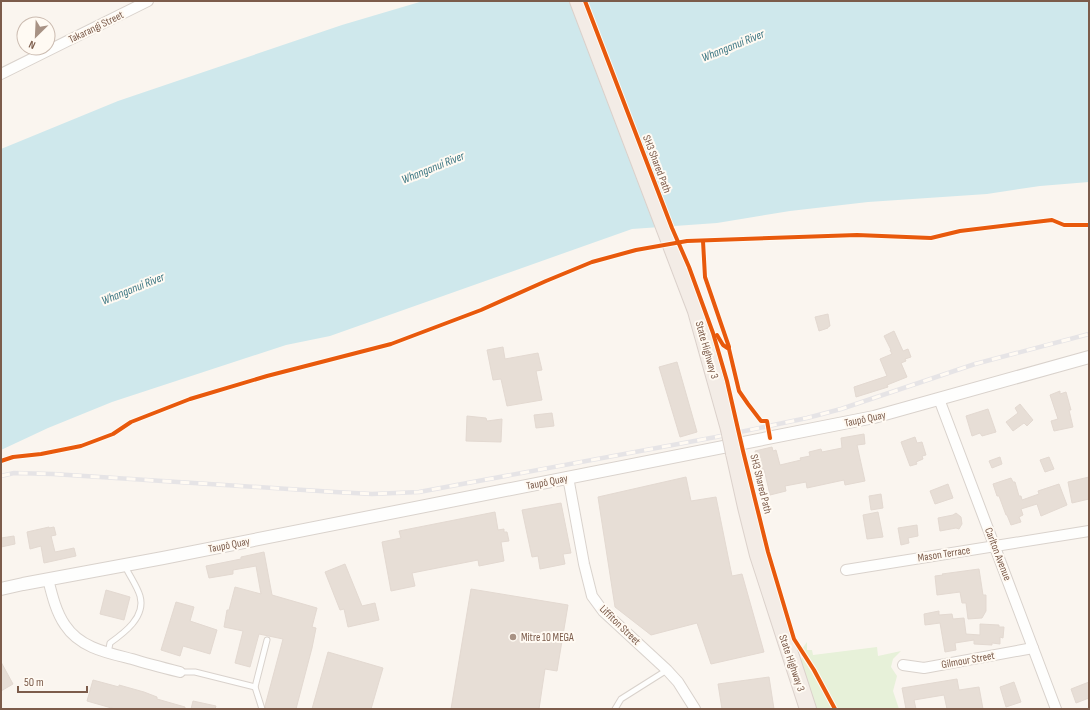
<svg xmlns="http://www.w3.org/2000/svg" width="1090" height="710" font-family="'Sofia Sans Condensed',sans-serif">
  <rect width="100%" height="100%" fill="#faf5ef"/>
  <!-- green -->
  <g fill="#e7f1d9">
    <path d="M 807,642 L 807,650 L 812,650 L 813,655 L 877,647 L 878,656 L 901,651 L 893,659 L 891,667 L 897,676 L 893,691 L 899,709 L 837,709 L 803,652 L 802,649 Z"/>
    <path d="M 802,657 L 834,709 L 816,709 L 799,666 Z"/>
  </g>
  <!-- water -->
  <path fill="#cfe8ec" d="M 423,1 L 1089,1 L 1089,182 L 1040,186 L 987,194 L 868,202 L 790,211 L 717,223 L 632,229 L 330,336 L 286,345 L 112,402 L 48,428 L 1,450 L 1,149 L 118,101 L 342,25 Z"/>
  <!-- building -->
  <g fill="#e7ded6" stroke="#e3d9d1">
    <path d="M 828,314 L 830,326 L 828,327 L 828,328 L 819,331 L 815,317 Z"/>
    <path d="M 894,331 L 903,351 L 908,349 L 911,357 L 905,359 L 906,361 L 901,363 L 907,377 L 887,385 L 888,387 L 856,397 L 854,387 L 887,376 L 880,359 L 892,354 L 890,350 L 891,350 L 884,336 Z"/>
    <path d="M 503,347 L 505,359 L 538,353 L 542,370 L 536,371 L 542,400 L 507,406 L 501,379 L 493,380 L 487,350 Z"/>
    <path d="M 677,362 L 697,432 L 680,437 L 659,367 Z"/>
    <path d="M 1060,391 L 1060,394 L 1066,392 L 1071,410 L 1069,410 L 1073,427 L 1054,431 L 1051,421 L 1058,419 L 1050,395 Z"/>
    <path d="M 1020,404 L 1033,420 L 1027,426 L 1024,423 L 1013,431 L 1006,422 L 1018,413 L 1015,408 Z"/>
    <path d="M 988,409 L 996,432 L 982,436 L 980,433 L 972,436 L 966,416 Z"/>
    <path d="M 552,413 L 554,426 L 536,428 L 534,415 Z"/>
    <path d="M 467,416 L 486,418 L 487,421 L 502,419 L 501,442 L 466,441 Z"/>
    <path d="M 864,434 L 865,444 L 857,445 L 865,481 L 845,485 L 844,480 L 807,488 L 806,482 L 785,486 L 786,491 L 770,495 L 764,469 L 760,470 L 755,451 L 772,447 L 773,451 L 776,450 L 780,465 L 801,460 L 800,458 L 810,456 L 809,452 L 821,449 L 822,452 L 842,448 L 841,438 Z"/>
    <path d="M 915,437 L 917,443 L 922,442 L 926,455 L 922,456 L 923,459 L 916,462 L 917,464 L 910,466 L 901,442 Z"/>
    <path d="M 1000,457 L 1002,464 L 992,468 L 989,461 Z"/>
    <path d="M 1049,457 L 1054,469 L 1045,472 L 1040,460 Z"/>
    <path d="M 686,477 L 691,501 L 716,497 L 732,576 L 742,574 L 764,652 L 711,664 L 697,623 L 651,635 L 615,607 L 598,497 Z"/>
    <path d="M 1089,477 L 1089,499 L 1072,503 L 1068,482 Z"/>
    <path d="M 1011,478 L 1013,482 L 1015,482 L 1019,496 L 1021,496 L 1022,500 L 1039,494 L 1038,491 L 1059,484 L 1067,505 L 1041,516 L 1037,504 L 1021,509 L 1023,515 L 1019,517 L 1021,522 L 1011,525 L 1007,515 L 1006,515 L 999,496 L 997,496 L 993,484 Z"/>
    <path d="M 948,484 L 953,498 L 935,504 L 930,491 Z"/>
    <path d="M 881,494 L 883,508 L 871,510 L 869,496 Z"/>
    <path d="M 561,503 L 571,553 L 563,554 L 565,564 L 540,569 L 538,556 L 532,557 L 522,510 Z"/>
    <path d="M 495,512 L 498,530 L 504,529 L 504,532 L 507,532 L 509,541 L 501,542 L 504,561 L 479,566 L 478,560 L 412,573 L 415,586 L 391,591 L 382,542 L 401,538 L 399,531 Z"/>
    <path d="M 878,512 L 883,537 L 867,539 L 863,515 Z"/>
    <path d="M 956,513 L 961,517 L 962,524 L 959,529 L 956,528 L 940,531 L 938,518 L 953,515 Z"/>
    <path d="M 917,525 L 918,536 L 908,538 L 909,543 L 901,545 L 898,528 Z"/>
    <path d="M 49,527 L 49,528 L 54,527 L 56,535 L 51,536 L 55,552 L 74,548 L 76,556 L 44,563 L 41,546 L 30,549 L 27,532 Z"/>
    <path d="M 14,536 L 15,544 L 1,547 L 1,538 Z"/>
    <path d="M 264,552 L 272,595 L 317,608 L 312,627 L 316,628 L 312,648 L 296,709 L 266,709 L 265,706 L 283,639 L 259,634 L 250,667 L 235,663 L 243,631 L 224,627 L 227,610 L 229,610 L 235,587 L 261,594 L 256,566 L 233,570 L 233,574 L 209,578 L 206,566 L 241,559 L 241,557 Z"/>
    <path d="M 345,564 L 362,606 L 375,603 L 379,620 L 348,627 L 344,609 L 340,610 L 325,572 Z"/>
    <path d="M 979,569 L 983,595 L 986,595 L 986,611 L 982,618 L 968,619 L 966,603 L 962,603 L 960,592 L 937,595 L 935,576 L 943,575 L 942,574 Z"/>
    <path d="M 471,589 L 568,605 L 557,671 L 545,669 L 539,709 L 451,709 Z"/>
    <path d="M 106,590 L 130,597 L 124,620 L 100,614 Z"/>
    <path d="M 176,602 L 194,607 L 190,621 L 217,630 L 210,654 L 183,646 L 180,656 L 161,650 Z"/>
    <path d="M 939,611 L 939,615 L 952,614 L 953,619 L 964,618 L 966,634 L 980,635 L 980,624 L 999,625 L 999,627 L 1004,627 L 1003,638 L 1000,637 L 1000,644 L 992,643 L 992,645 L 974,644 L 974,640 L 955,643 L 956,650 L 945,652 L 940,623 L 925,625 L 924,614 Z"/>
    <path d="M 328,652 L 383,668 L 371,709 L 312,709 Z"/>
    <path d="M 1,662 L 13,684 L 1,691 Z"/>
    <path d="M 769,677 L 774,709 L 722,709 L 718,684 Z"/>
    <path d="M 957,679 L 959,690 L 979,687 L 983,709 L 947,709 L 944,695 L 914,700 L 916,709 L 906,709 L 902,688 Z"/>
    <path d="M 93,680 L 119,687 L 119,685 L 144,692 L 157,697 L 157,699 L 185,707 L 185,709 L 115,709 L 87,701 Z"/>
    <path d="M 1014,682 L 1021,702 L 1006,707 L 1000,687 Z"/>
    <path d="M 1089,682 L 1089,698 L 1076,703 L 1071,689 Z"/>
    <path d="M 193,701 L 216,706 L 215,709 L 191,709 Z"/>
  </g>
  <g fill="none" stroke-linecap="round" stroke-linejoin="round">
    <!-- service casing -->
    <g stroke="#d9d2cc" stroke-width="7">
      <g id="service">
        <path d="M 108,653 L 110,643 C 124,633 146,617 140,596 C 137,586 129,575 125,566"/>
        <path d="M 180,672 L 195,672 L 255,687"/>
        <path d="M 262,709 L 255,687 L 267,640"/>
        <path d="M 615,709 L 621,699 L 667,670"/>
      </g>
    </g>
    <!-- minor casing -->
    <g stroke="#d9d2cc" stroke-width="12">
      <g id="minor">
        <path d="M 1,74 L 148,1"/>
        <path d="M 939,399 L 1056,709"/>
        <path d="M 568,477 L 584,564 L 592,596 L 603,611 L 667,670 L 678,682 L 695,709"/>
        <path d="M 846,570 L 1089,531"/>
        <path d="M 48,579 C 52,595 56,612 65,625 C 80,648 108,653 132,659 C 148,664 164,668 180,672"/>
        <path d="M 903,665 L 924,668 L 1033,648"/>
      </g>
    </g>
    <!-- tertiary casing -->
    <g stroke="#d9d2cc" stroke-width="14">
      <path id="tertiary" d="M 1,589 L 23,584 L 163,558 L 874,417 L 1089,357"/>
    </g>
    <!-- trunk casing -->
    <g stroke="#dbd1cb" stroke-width="18">
      <g id="trunk">
        <path d="M 578,1 L 696,311 L 729,429"/>
        <path d="M 734,453 L 746,507 L 758,555 L 808,709"/>
      </g>
    </g>
    <!-- service -->
    <use href="#service" stroke="#fefefd" stroke-width="5"/>
    <!-- minor -->
    <use href="#minor" stroke="#fefefd" stroke-width="10"/>
    <!-- tertiary -->
    <use href="#tertiary" stroke="#fefefd" stroke-width="12"/>
    <!-- trunk -->
    <use href="#trunk" stroke="#f3ece6" stroke-width="16"/>
    <!-- rail casing -->
    <g stroke="#e6e4e6" stroke-width="4.5">
      <path id="rail" d="M 1,476 L 14,473 L 53,474 L 335,492 L 372,494 L 419,492 L 716,437 L 807,418 L 841,409 L 975,364 L 1089,334"/>
    </g>
    <!-- rail -->
    <use href="#rail" stroke="#fffaf3" stroke-width="3" stroke-dasharray="9" stroke-linecap="butt"/>
    <!-- trunk-bridge casing -->
    <g stroke="#dbd1cb" stroke-width="18" stroke-linecap="butt">
      <path id="trunk-bridge" d="M 729,429 L 734,453"/>
    </g>
    <!-- trunk-bridge -->
    <use href="#trunk-bridge" stroke="#f3ece6" stroke-width="16"/>
    <!-- cycleway casing -->
    <g stroke="#fffaf3" stroke-width="6">
      <g id="cycleway">
        <path d="M 585,1 L 672,228 L 689,267 L 713,333 L 727,381 L 743,451 L 768,552 L 794,639 L 814,670 L 835,709"/>
        <path d="M 703,241 L 705,277 L 729,347"/>
        <path d="M 717,335 L 723,345 L 729,349 L 739,391 L 748,404 L 761,421 L 767,421 L 770,438"/>
        <path d="M 1,461 L 13,457 L 41,454 L 81,446 L 113,434 L 131,422 L 190,399 L 267,376 L 391,344 L 481,310 L 546,281 L 592,262 L 636,250 L 687,241 L 857,235 L 931,238 L 960,231 L 1052,220 L 1064,225 L 1089,225"/>
      </g>
    </g>
    <!-- cycleway -->
    <use href="#cycleway" stroke="#e8590c" stroke-width="4"/>
  </g>
  <!-- markers -->
  <circle fill="#a89284" stroke="#fffaf3" stroke-width="1.5" cx="513" cy="637" r="4"/>
  <g text-anchor="middle" dominant-baseline="central" stroke-width="4" stroke-linejoin="round" paint-order="stroke">
    <!-- street labels -->
    <g font-size="11" fill="#7c5c4b" stroke="#fffaf3">
      <text transform="translate(96 27) rotate(-26)">Takarangi Street</text>
      <text transform="translate(657 164) rotate(69)">SH3 Shared Path</text>
      <text transform="translate(707 350) rotate(74)">State Highway 3</text>
      <text transform="translate(865 419) rotate(-12)">Taupō Quay</text>
      <text transform="translate(547 482) rotate(-11)">Taupō Quay</text>
      <text transform="translate(761 484) rotate(76)">SH3 Shared Path</text>
      <text transform="translate(229 545) rotate(-11)">Taupō Quay</text>
      <text transform="translate(944 554) rotate(-9)">Mason Terrace</text>
      <text transform="translate(998 554) rotate(69)">Carlton Avenue</text>
      <text transform="translate(620 625) rotate(44)">Liffiton Street</text>
      <text transform="translate(968 660) rotate(-10)">Gilmour Street</text>
      <text transform="translate(792 663) rotate(71)">State Highway 3</text>
    </g>
    <!-- poi labels -->
    <g font-size="11" fill="#7c5c4b" stroke="#fffaf3" text-anchor="start">
      <text x="521" y="637">Mitre 10 MEGA</text>
    </g>
    <!-- water labels -->
    <g font-size="12" font-style="italic" fill="#3c7682" stroke="#fffaf3">
      <text transform="translate(733 46) rotate(-22)">Whanganui River</text>
      <text transform="translate(433 168) rotate(-22)">Whanganui River</text>
      <text transform="translate(133 289) rotate(-22)">Whanganui River</text>
    </g>
  </g>
  <!-- border -->
  <rect width="1090" height="710" fill="none" stroke="#7c5c4b" stroke-width="4"/>
  <!-- north arrow -->
  <g transform="translate(36 36) rotate(204)"><circle r="19" fill="#fffaf3" stroke="#cbbbb0"/>
  <path d="M0-3L7 15L0 10L-7 15Z" fill="#a89284"/>
  <text y="-6" font-size="11" font-weight="bold" text-anchor="middle" fill="#7c5c4b">N</text>
  </g>
  <!-- scale -->
  <path d="M18 686v6h69v-6" fill="none" stroke="#7c5c4b" stroke-width="2"/>
  <text x="24" y="686" font-size="12" fill="#7c5c4b" stroke="#fffaf3" stroke-width="3" paint-order="stroke">50 m</text>
</svg>
